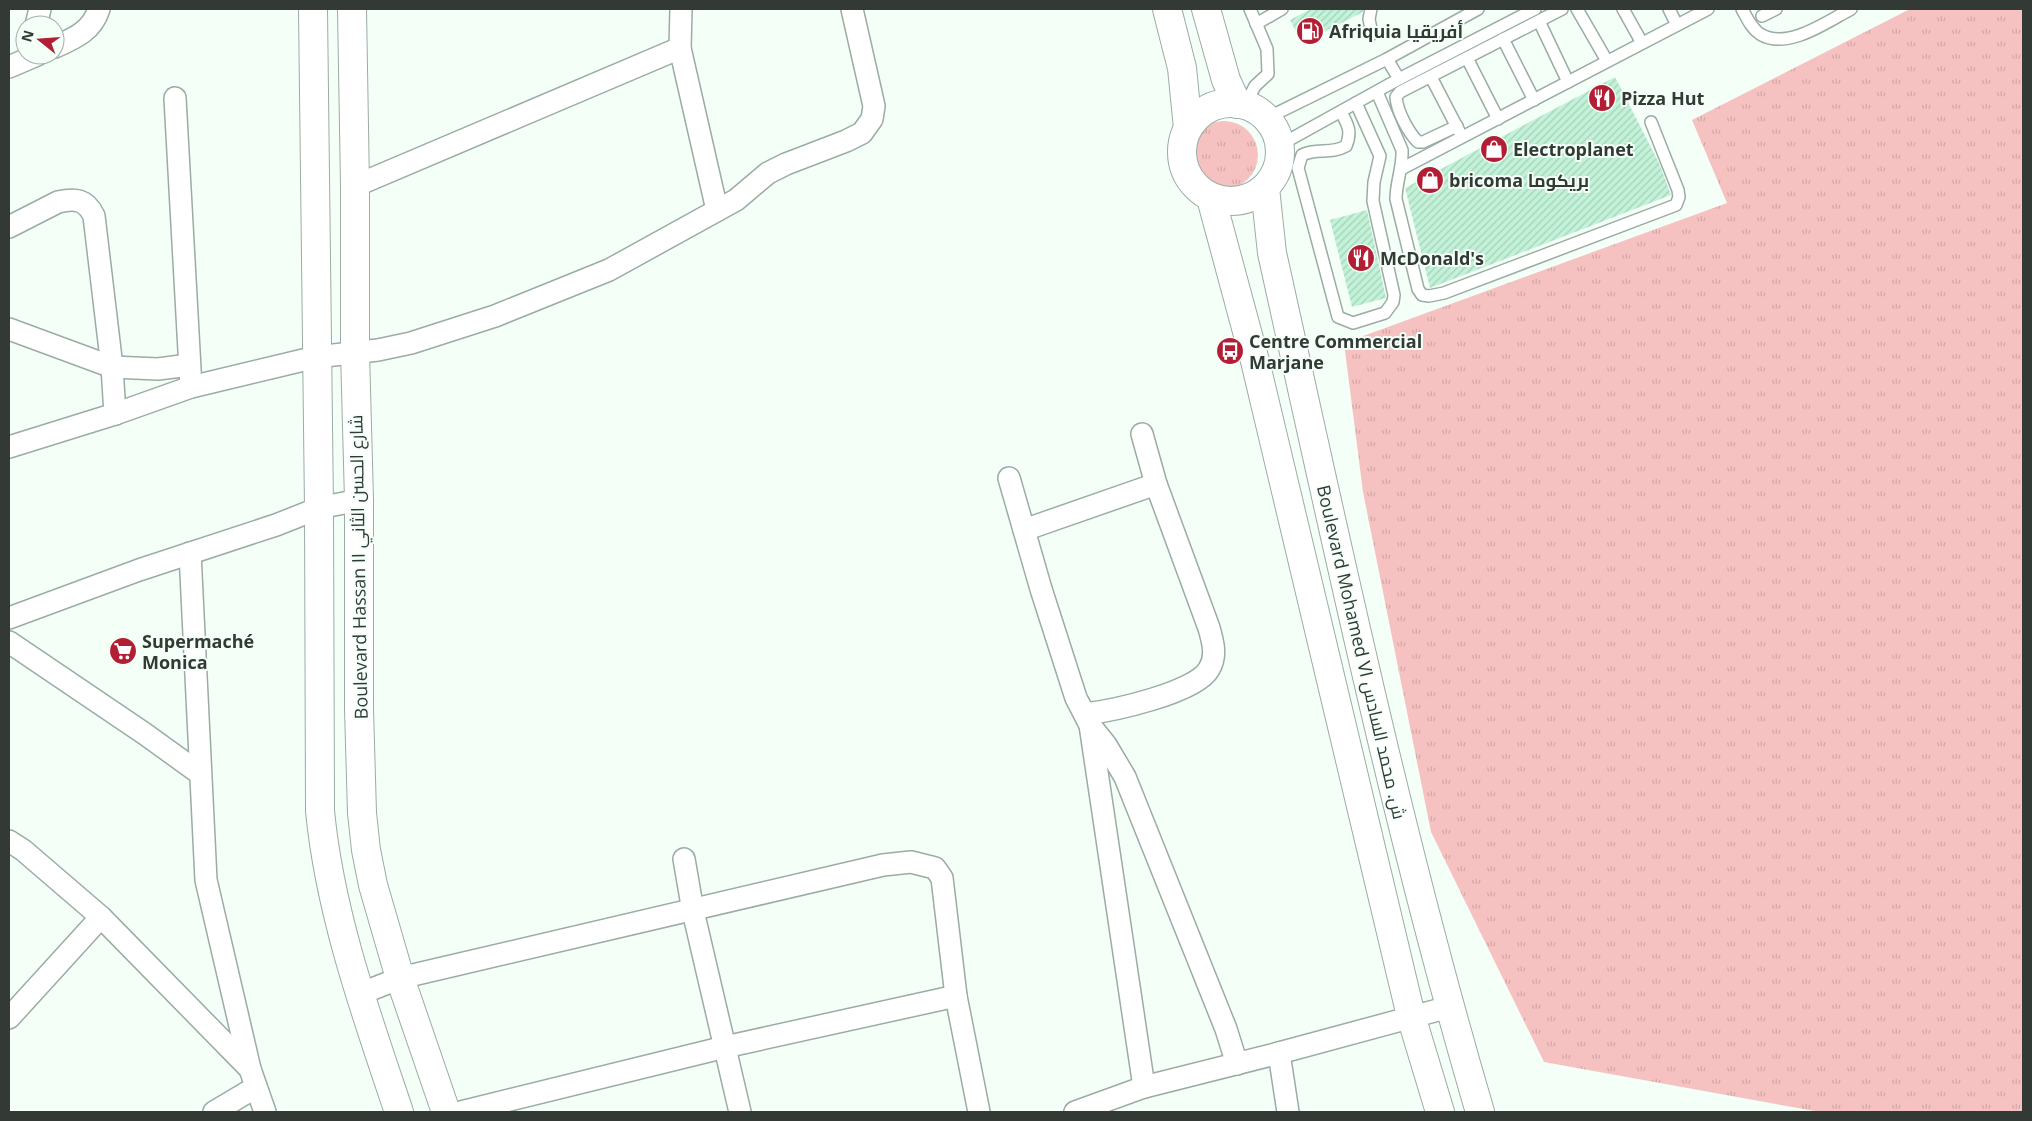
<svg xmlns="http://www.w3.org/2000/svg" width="2032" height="1121" font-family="'Open Sans',Cairo,sans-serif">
  <defs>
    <pattern id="grass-tufts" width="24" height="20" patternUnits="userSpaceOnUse" patternTransform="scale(1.25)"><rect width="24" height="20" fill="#f6c2c1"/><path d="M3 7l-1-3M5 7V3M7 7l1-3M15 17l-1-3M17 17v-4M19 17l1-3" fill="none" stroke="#d3a7a6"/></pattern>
    <pattern id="building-hatch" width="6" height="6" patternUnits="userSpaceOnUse" patternTransform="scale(1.25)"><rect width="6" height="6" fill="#c2f2d8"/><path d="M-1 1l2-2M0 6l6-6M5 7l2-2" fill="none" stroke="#a7d0ba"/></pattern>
  </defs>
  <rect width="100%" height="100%" fill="#f4fff8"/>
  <!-- grass -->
  <g fill="url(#grass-tufts)">
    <path d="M 1910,9 L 2023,9 L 2023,1112 L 1820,1112 L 1544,1062 L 1431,832 L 1363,492 L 1344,343 L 1727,203 L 1692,120 Z"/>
    <circle cx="1224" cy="155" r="34"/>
  </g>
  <!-- building -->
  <g fill="url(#building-hatch)">
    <path d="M 1311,9 L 1363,9 L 1363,12 L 1302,43 L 1290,20 Z"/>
    <path d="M 1615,77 L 1659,163 L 1671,195 L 1430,288 L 1405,188 Z"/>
    <path d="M 1367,210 L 1386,298 L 1352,307 L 1330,220 Z"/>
  </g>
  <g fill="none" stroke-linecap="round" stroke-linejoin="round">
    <!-- lane casing -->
    <g stroke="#9baca3" stroke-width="14">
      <g id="lane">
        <path d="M 1371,9 L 1369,19 L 1372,34"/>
        <path d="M 1577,9 L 1607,61"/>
        <path d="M 1623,9 L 1642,43"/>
        <path d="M 1669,9 L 1677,25"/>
        <path d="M 1742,9 C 1747,18 1751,28 1760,34 C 1787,51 1828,21 1851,9"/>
        <path d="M 1762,16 L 1776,9"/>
        <path d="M 1539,21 L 1568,82"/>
        <path d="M 1256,24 L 1282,9"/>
        <path d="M 1503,39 L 1534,100"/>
        <path d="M 1467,58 L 1498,119"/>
        <path d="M 1387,59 L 1399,79"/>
        <path d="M 1431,77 L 1459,131"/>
        <path d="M 1377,92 L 1402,150 C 1403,167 1396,182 1396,199 L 1418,289 L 1422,295 L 1429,296 L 1444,293 L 1676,205 L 1679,197 L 1678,190 L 1651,122"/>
        <path d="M 1245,105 L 1255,86 L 1268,74 L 1267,49 L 1250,9"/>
        <path d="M 1341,112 C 1348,125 1352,132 1346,146 C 1330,155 1317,147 1302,155 L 1298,168 L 1338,317 L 1353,323 L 1385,313 L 1393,302 L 1394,295 L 1373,201 L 1374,182 L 1380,156 L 1356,103"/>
        <path d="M 1267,118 L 1387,59 L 1478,9"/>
        <path d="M 1457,126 L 1423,142 L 1418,142 C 1408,132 1397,111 1396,97 L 1400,92 L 1562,9"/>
        <path d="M 1280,145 L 1399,79 L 1535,9"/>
        <path d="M 1401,169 L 1708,9"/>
      </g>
    </g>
    <!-- street casing -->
    <g stroke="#9baca3" stroke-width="24">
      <g id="street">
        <path d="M 681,9 L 680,48 L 717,210"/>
        <path d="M 36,25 L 40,9"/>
        <path d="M 55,47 C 75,38 92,31 99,9"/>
        <path d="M 9,67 L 37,55"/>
        <path d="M 175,98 L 191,387"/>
        <path d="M 355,186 L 680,48"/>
        <path d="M 9,227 L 58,202 C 75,198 86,199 94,216 L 112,367 L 115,414"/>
        <path d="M 9,329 L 112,367 L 158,369 L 189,365"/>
        <path d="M 9,447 L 115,414 L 191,387 L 316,357 L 378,350 L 411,343 L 495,316 L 609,270 L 736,200 L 768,173 L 786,164 L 846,141 L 862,133 L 872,119 L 874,106 L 852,9"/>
        <path d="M 1009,478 L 1041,589 L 1076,698 L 1090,725 L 1106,745 L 1125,777 L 1226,1029 L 1237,1064"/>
        <path d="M 1024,530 L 1156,484"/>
        <path d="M 190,553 L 206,880 L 250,1069"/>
        <path d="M 9,618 L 139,570 L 276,525 L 319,508 L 359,500"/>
        <path d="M 9,642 L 145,734 L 199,773"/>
        <path d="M 1085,714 C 1111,711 1196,693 1209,669 C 1217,656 1213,642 1209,628 L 1156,484 L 1142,434"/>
        <path d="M 1090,725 L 1144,1087"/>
        <path d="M 9,841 L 23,850 L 101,917 L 250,1069 L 265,1112"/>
        <path d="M 684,859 L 693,911 L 740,1112"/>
        <path d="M 360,994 L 400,978 L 883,865 L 911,862 L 935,868 L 942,878 L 956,996 L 979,1112"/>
        <path d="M 9,1018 L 101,917"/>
        <path d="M 1279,1053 L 1288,1112"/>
        <path d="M 214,1112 L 256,1087"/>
        <path d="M 461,1112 L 725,1047 L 956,996"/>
        <path d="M 1075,1112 L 1144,1087 L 1279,1053 L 1449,1007"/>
      </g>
    </g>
    <!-- secondary casing -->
    <g stroke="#9baca3" stroke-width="30">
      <g id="secondary">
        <path d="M 313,9 L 319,508 L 320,811 C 330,914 366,1014 399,1112"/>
        <path d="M 352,9 L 355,186 L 355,352 L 359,500 L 359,709 L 362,813 L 366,850 L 373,885 L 400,978 L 446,1112"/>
      </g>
    </g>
    <!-- primary casing -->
    <g stroke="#9baca3" stroke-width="30">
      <g id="primary">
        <path d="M 1167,9 L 1182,68 L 1188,128"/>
        <path d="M 1206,9 L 1226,80 L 1237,104"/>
        <circle cx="1231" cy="152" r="49"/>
        <path d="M 1265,188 L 1272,253 C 1336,541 1397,830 1480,1112"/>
        <path d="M 1211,198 L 1255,361 L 1411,1016 L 1440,1112"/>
      </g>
    </g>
    <!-- lane -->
    <use href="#lane" stroke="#fff" stroke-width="11"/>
    <!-- street -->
    <use href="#street" stroke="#fff" stroke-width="21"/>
    <!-- secondary -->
    <use href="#secondary" stroke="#fff" stroke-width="28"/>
    <!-- primary -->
    <use href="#primary" stroke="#fff" stroke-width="28"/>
  </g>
  <!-- icons -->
  <defs>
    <g id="fuel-disc" transform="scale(1.4375)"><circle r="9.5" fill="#b21f35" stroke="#f4fff8"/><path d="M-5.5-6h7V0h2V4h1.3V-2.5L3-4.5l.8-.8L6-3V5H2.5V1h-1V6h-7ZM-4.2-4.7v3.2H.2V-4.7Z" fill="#fff"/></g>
    <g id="restaurant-disc" transform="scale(1.4375)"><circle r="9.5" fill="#b21f35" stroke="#f4fff8"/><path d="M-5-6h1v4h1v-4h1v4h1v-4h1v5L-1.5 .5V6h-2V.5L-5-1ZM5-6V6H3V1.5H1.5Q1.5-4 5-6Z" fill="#fff"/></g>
    <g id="shop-disc" transform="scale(1.4375)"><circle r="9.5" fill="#b21f35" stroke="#f4fff8"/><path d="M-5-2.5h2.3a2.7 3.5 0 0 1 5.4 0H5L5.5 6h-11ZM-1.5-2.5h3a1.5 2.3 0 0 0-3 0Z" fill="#fff"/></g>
    <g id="bus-disc" transform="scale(1.4375)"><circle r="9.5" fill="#b21f35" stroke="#f4fff8"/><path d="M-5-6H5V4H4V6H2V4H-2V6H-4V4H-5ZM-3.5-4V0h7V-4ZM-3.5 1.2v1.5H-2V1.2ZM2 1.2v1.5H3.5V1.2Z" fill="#fff"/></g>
    <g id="supermarket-disc" transform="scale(1.4375)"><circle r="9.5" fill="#b21f35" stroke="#f4fff8"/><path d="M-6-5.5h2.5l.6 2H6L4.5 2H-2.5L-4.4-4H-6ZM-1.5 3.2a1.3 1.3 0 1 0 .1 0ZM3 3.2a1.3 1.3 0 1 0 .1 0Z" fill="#fff"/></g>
  </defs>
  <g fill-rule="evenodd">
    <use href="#fuel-disc" x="1310" y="31"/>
    <use href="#restaurant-disc" x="1602" y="98"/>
    <use href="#shop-disc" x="1494" y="149"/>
    <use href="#shop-disc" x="1430" y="180"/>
    <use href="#restaurant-disc" x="1361" y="258"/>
    <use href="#bus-disc" x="1230" y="351"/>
    <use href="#supermarket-disc" x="123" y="651"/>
  </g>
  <g text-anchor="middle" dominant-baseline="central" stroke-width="4" stroke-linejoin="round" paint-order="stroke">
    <!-- poi labels -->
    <g font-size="18" font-weight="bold" fill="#333a36" stroke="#f4fff8" text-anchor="start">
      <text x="1329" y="31">Afriquia أفريقيا</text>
      <text x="1621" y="98">Pizza Hut</text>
      <text x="1513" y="149">Electroplanet</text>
      <text x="1449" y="180">bricoma بريكوما</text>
      <text x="1380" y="258">McDonald's</text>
      <text x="1249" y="341">Centre Commercial<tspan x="1249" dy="21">Marjane</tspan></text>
      <text x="142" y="641">Supermaché<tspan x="142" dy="21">Monica</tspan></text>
    </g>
    <!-- street labels -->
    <g font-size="18" fill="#333a36" stroke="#f4fff8">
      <text transform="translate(358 567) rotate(-91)">Boulevard Hassan II شارع الحسن الثاني</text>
      <text transform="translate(1362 652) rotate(77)">Boulevard Mohamed VI ش. محمد السادس</text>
    </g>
  </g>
  <!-- border -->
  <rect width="2032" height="1121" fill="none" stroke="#333a36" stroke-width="20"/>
  <!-- north arrow -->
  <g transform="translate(40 40) rotate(287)"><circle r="24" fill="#f4fff8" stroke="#a7b0aa"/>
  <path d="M0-4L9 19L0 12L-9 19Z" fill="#b21f35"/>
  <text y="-8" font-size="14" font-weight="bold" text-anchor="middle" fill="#333a36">N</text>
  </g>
</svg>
